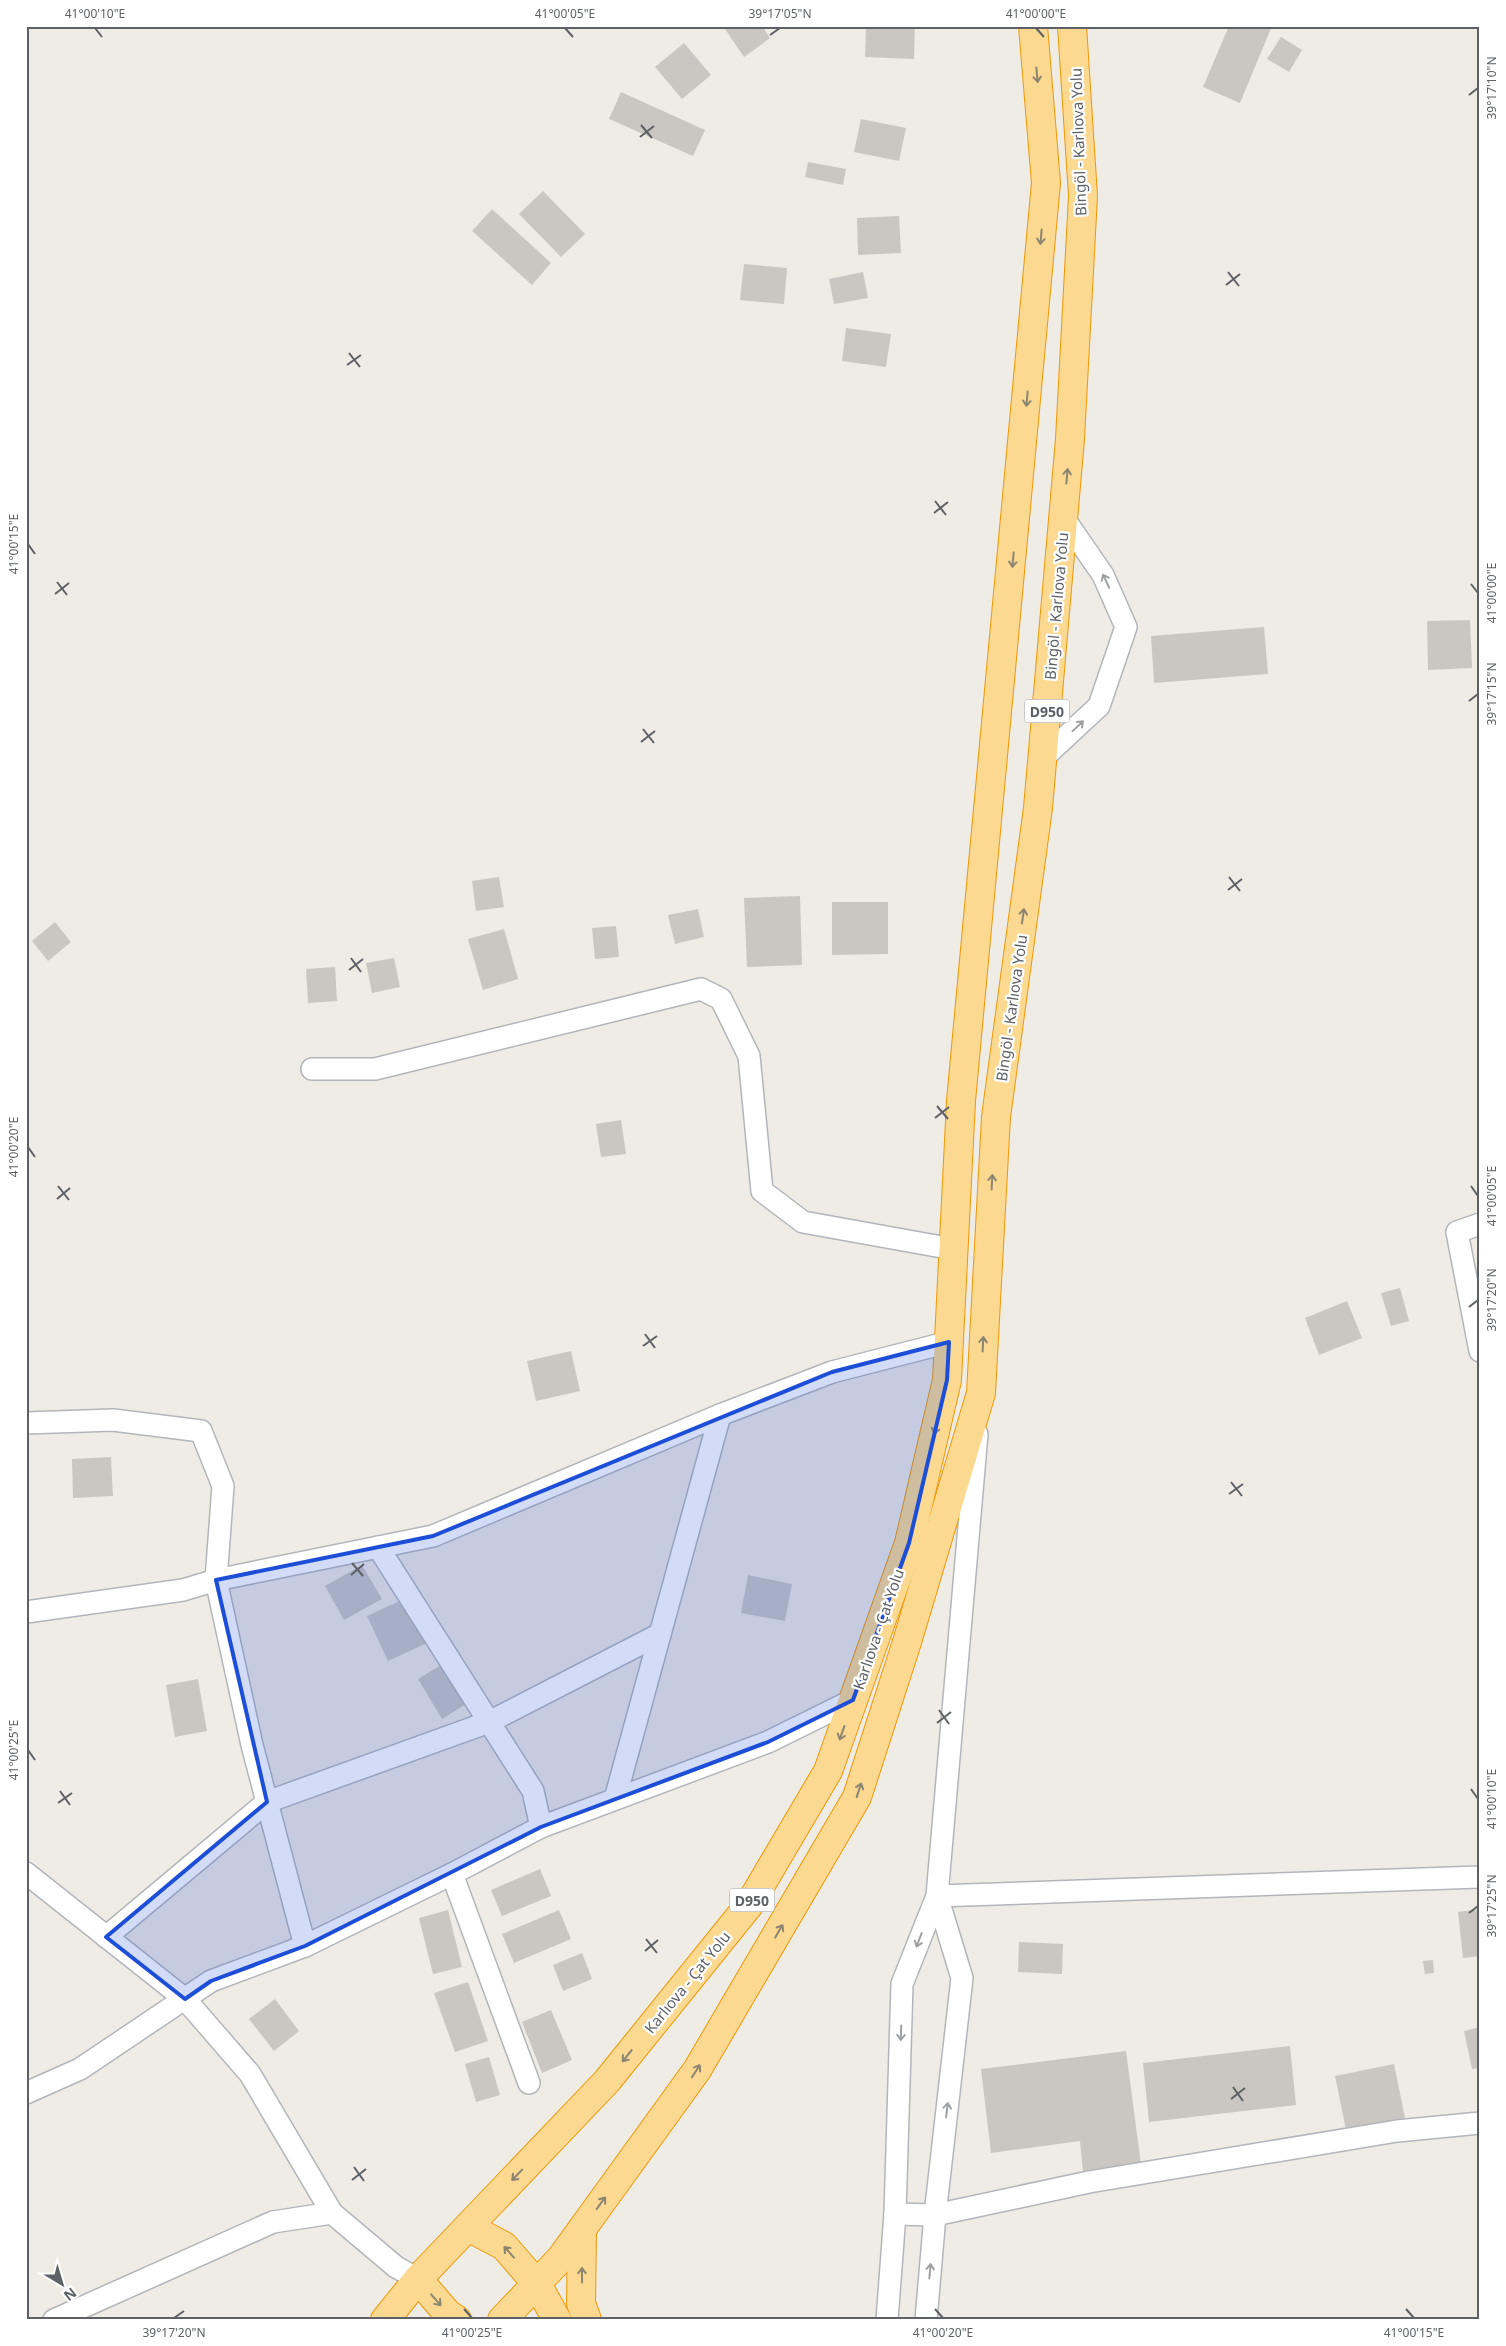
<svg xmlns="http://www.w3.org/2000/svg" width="1506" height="2346" font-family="'Noto Sans',sans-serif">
  <rect width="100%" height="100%" fill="#efece5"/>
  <!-- building -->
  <g fill="#cac7c2">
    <path d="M 723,26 L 762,26 L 770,38 L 744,57 Z"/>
    <path d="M 866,26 L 915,26 L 914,59 L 865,57 Z"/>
    <path d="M 1229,26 L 1272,26 L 1240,103 L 1203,87 Z"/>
    <path d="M 1281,37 L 1302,50 L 1289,72 L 1267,59 Z"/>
    <path d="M 684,43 L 711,75 L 682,99 L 655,67 Z"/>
    <path d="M 621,92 L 705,130 L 693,156 L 609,119 Z"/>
    <path d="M 861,119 L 906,128 L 899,161 L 854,152 Z"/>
    <path d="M 808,162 L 846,169 L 843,185 L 805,177 Z"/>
    <path d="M 543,191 L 585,234 L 561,257 L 519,214 Z"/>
    <path d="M 492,209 L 551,263 L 532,285 L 472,231 Z"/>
    <path d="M 899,216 L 901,253 L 858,255 L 857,218 Z"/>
    <path d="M 744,264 L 787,268 L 784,304 L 740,300 Z"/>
    <path d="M 863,272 L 868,298 L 834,304 L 829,279 Z"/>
    <path d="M 846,328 L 891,334 L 886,367 L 842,361 Z"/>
    <path d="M 1470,620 L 1472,668 L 1428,670 L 1427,621 Z"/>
    <path d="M 1264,627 L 1268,674 L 1154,683 L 1151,636 Z"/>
    <path d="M 499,877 L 504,907 L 476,911 L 472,881 Z"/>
    <path d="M 800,896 L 802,965 L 747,967 L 744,898 Z"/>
    <path d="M 832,902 L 888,902 L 888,954 L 832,955 Z"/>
    <path d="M 698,909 L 704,937 L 675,944 L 668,915 Z"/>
    <path d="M 55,922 L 71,942 L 48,961 L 32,941 Z"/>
    <path d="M 616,926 L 619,957 L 595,959 L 592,928 Z"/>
    <path d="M 504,929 L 518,979 L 483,990 L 468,939 Z"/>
    <path d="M 394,958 L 400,987 L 372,993 L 366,963 Z"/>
    <path d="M 335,967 L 337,1001 L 308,1003 L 306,969 Z"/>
    <path d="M 621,1120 L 626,1154 L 601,1157 L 596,1124 Z"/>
    <path d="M 1400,1288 L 1409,1321 L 1391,1326 L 1381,1293 Z"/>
    <path d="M 1347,1301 L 1362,1338 L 1319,1355 L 1305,1318 Z"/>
    <path d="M 571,1351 L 580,1391 L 536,1401 L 527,1361 Z"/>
    <path d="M 111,1457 L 113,1496 L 73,1498 L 72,1459 Z"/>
    <path d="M 362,1565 L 382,1599 L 344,1620 L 325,1586 Z"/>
    <path d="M 748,1575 L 792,1584 L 785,1621 L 741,1613 Z"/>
    <path d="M 406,1598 L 427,1643 L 388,1661 L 367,1616 Z"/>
    <path d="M 441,1665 L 466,1704 L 442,1719 L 418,1679 Z"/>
    <path d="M 198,1679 L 207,1731 L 175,1737 L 166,1685 Z"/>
    <path d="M 540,1869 L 551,1896 L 502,1916 L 491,1890 Z"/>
    <path d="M 1480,1909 L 1480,1956 L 1463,1958 L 1458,1912 Z"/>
    <path d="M 448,1910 L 462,1967 L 433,1974 L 419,1918 Z"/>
    <path d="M 559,1910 L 571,1939 L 514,1963 L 502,1934 Z"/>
    <path d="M 1019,1942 L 1063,1944 L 1062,1974 L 1018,1972 Z"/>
    <path d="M 582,1953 L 592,1979 L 563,1991 L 553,1965 Z"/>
    <path d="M 1433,1960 L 1434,1973 L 1425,1974 L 1423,1961 Z"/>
    <path d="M 468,1982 L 488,2041 L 455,2052 L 434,1993 Z"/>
    <path d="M 275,1999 L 299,2031 L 274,2051 L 249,2019 Z"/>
    <path d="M 551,2010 L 572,2060 L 542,2073 L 522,2022 Z"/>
    <path d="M 1480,2027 L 1480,2068 L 1472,2069 L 1464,2031 Z"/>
    <path d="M 1290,2046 L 1296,2105 L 1149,2122 L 1143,2063 Z"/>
    <path d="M 1126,2051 L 1141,2164 L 1083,2172 L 1080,2141 L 991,2153 L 981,2069 Z"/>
    <path d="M 489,2057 L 500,2095 L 476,2102 L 465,2064 Z"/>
    <path d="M 1394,2064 L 1405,2118 L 1346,2130 L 1335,2076 Z"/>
  </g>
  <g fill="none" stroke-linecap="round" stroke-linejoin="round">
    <!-- minor casing -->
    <g stroke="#b2b6ba" stroke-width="24">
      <g id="minor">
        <path d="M 1042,759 L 1099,706 L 1126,627 L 1103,575 L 1063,517"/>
        <path d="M 312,1069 L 375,1069 L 701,989 L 721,999 L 749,1056 L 762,1191 L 803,1222 L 953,1249"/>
        <path d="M 1480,1224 L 1457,1232 L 1480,1351"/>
        <path d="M 26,1423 L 113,1420 L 201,1431 L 223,1486 L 216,1580 L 252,1745 L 305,1946 L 452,1874 L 541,1827 L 768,1742 L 853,1700"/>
        <path d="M 378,1547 L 533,1791 L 541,1827"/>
        <path d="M 26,1612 L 183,1590 L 216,1580 L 433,1536 L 720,1415 L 832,1372 L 949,1342"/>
        <path d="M 615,1799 L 720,1415"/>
        <path d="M 26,1873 L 185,1999 L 250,2074 L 332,2213"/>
        <path d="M 452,1874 L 529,2083"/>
        <path d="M 937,1896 L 1480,1877"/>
        <path d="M 106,1937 L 267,1802 L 489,1722 L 660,1634"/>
        <path d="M 26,2093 L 80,2069 L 211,1981 L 305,1946"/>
        <path d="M 895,2214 L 935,2215 L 1089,2182 L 1397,2131 L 1480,2123"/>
        <path d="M 54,2320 L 273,2222 L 332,2213 L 396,2267 L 418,2279"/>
        <path d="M 887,2320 L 895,2214 L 902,1984 L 937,1896 L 977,1434"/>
        <path d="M 926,2320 L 935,2215 L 962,1978 L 937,1896"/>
      </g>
    </g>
    <!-- highway casing -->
    <g stroke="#ef9805" stroke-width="30">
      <g id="highway">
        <path d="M 468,2227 L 504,2246 L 537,2284 L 557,2320"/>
        <path d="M 582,2230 L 581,2303 L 587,2320"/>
        <path d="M 418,2279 L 447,2313 L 457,2320"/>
        <path d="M 385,2320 L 418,2279 L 607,2081 L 749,1905 L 828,1771 L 909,1543 L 947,1380 L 961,1101 L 1046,183 L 1033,26"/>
        <path d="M 502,2320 L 561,2258 L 697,2070 L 857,1797 L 907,1642 L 981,1393 L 996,1117 L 1038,808 L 1070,439 L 1083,196 L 1072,26"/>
      </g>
    </g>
    <!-- minor -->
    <use href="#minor" stroke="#fff" stroke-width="21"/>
    <!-- highway -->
    <use href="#highway" stroke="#fbd990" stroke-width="28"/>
  </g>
  <!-- one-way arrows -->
  <defs><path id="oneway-shaft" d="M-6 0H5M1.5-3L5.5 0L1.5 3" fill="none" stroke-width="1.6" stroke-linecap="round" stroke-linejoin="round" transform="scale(1.25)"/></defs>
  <g stroke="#8c8572">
    <use href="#oneway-shaft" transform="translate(1037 75) rotate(85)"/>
    <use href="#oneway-shaft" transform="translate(1041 237) rotate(95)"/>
    <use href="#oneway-shaft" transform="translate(1027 399) rotate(95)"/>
    <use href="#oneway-shaft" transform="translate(1067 476) rotate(-85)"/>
    <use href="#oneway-shaft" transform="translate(1013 560) rotate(95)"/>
    <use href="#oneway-shaft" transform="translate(1023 916) rotate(-82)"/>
    <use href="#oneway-shaft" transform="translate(992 1182) rotate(-87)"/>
    <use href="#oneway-shaft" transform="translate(983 1344) rotate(-87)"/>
    <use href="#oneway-shaft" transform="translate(936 1427) rotate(103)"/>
    <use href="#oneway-shaft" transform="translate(842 1733) rotate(109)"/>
    <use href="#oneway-shaft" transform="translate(859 1790) rotate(-72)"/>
    <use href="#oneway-shaft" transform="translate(779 1931) rotate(-60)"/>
    <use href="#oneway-shaft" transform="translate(627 2056) rotate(129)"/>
    <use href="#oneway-shaft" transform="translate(696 2071) rotate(-57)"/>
    <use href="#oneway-shaft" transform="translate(517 2175) rotate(134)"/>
    <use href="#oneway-shaft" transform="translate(601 2203) rotate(-54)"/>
    <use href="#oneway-shaft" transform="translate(509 2252) rotate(-132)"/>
    <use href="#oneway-shaft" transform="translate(582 2275) rotate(-90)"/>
    <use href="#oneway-shaft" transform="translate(436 2300) rotate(49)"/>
  </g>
  <g stroke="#9ea0a3">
    <use href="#oneway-shaft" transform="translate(1106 581) rotate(-115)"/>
    <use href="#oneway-shaft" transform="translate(1078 726) rotate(-43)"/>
    <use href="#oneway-shaft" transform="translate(919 1940) rotate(111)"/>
    <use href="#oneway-shaft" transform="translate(901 2033) rotate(92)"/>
    <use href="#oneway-shaft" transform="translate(947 2110) rotate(-83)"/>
    <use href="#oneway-shaft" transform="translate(930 2271) rotate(-85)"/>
  </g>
  <!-- marked area -->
  <path fill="#1d4ed8" fill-opacity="0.2" stroke="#1d4ed8" stroke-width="4" stroke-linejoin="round" d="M 949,1342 L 947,1380 L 909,1543 L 853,1700 L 768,1742 L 541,1827 L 305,1946 L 211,1981 L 185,1999 L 106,1937 L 267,1802 L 216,1580 L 433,1536 L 832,1372 Z"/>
  <!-- ticks -->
  <path fill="none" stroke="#5d6165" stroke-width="2" d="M 95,28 L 102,37M 565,28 L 573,37M 1036,28 L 1044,37M 770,35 L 780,28M 1469,95 L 1478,88M 641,125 L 652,138M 640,137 L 654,126M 1228,272 L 1239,286M 1226,285 L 1240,274M 349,353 L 360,367M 347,365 L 361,355M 935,501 L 946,515M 934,513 L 948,502M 28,544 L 35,554M 57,582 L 67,595M 1471,584 L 1478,593M 55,594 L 69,583M 1469,701 L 1478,694M 643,729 L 654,743M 641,742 L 655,731M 1229,877 L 1240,891M 1228,890 L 1242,879M 351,958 L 361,972M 349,970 L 363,959M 937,1106 L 948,1119M 935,1118 L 949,1107M 28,1147 L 35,1157M 58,1186 L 69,1200M 1471,1186 L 1478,1196M 57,1199 L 70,1188M 1469,1307 L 1478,1300M 645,1334 L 655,1348M 643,1346 L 657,1336M 1231,1482 L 1242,1496M 1229,1494 L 1243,1484M 352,1563 L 363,1576M 351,1575 L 364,1564M 939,1710 L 949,1724M 937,1723 L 951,1712M 28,1750 L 35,1760M 1471,1789 L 1478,1799M 60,1791 L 70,1805M 58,1803 L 72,1793M 1469,1913 L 1478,1906M 646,1939 L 657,1953M 645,1951 L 658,1940M 1233,2087 L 1243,2101M 1231,2099 L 1245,2088M 354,2167 L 364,2181M 352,2180 L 366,2169M 464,2309 L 472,2318M 935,2309 L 943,2318M 1406,2309 L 1414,2318M 174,2318 L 184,2311"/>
  <g text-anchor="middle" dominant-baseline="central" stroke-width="4.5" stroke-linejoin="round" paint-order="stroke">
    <!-- shield labels -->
    <g fill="#fff" stroke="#8e9093" stroke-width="1">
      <rect x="1024.5" y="699.5" width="45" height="23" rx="4"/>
      <rect x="729.5" y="1888.5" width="45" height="23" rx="4"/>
    </g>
    <g font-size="14" font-weight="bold" fill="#5d6165">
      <text x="1047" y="711">D950</text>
      <text x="752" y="1900">D950</text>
    </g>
    <!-- street labels -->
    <g font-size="15" fill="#5d6165" stroke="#fff">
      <text transform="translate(1078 142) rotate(-92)">Bingöl - Karlıova Yolu</text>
      <text transform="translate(1056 606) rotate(-85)">Bingöl - Karlıova Yolu</text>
      <text transform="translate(1011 1008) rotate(-82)">Bingöl - Karlıova Yolu</text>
      <text transform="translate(878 1629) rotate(-71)">Karlıova - Çat Yolu</text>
      <text transform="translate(687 1982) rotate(-51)">Karlıova - Çat Yolu</text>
    </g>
  </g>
  <!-- border -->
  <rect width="1506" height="2346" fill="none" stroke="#ffffff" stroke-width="55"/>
  <!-- north arrow -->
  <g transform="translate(62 2284) rotate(142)" stroke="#ffffff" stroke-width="4" paint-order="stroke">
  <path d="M0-4L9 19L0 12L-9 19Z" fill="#5d6165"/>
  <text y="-8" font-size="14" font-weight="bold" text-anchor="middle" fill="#5d6165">N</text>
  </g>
  <rect x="28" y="28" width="1450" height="2290" fill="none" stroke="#5d6165" stroke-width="2"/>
  <g font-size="12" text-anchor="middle" fill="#5d6165">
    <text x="95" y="18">41°00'10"E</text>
    <text x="565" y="18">41°00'05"E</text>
    <text x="780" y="18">39°17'05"N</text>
    <text x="1036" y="18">41°00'00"E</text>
    <text transform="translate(1492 88) rotate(-90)" y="4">39°17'10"N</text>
    <text transform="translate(14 544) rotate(-90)" y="4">41°00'15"E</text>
    <text transform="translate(1492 593) rotate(-90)" y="4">41°00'00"E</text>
    <text transform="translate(1492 694) rotate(-90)" y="4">39°17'15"N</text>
    <text transform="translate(14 1147) rotate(-90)" y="4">41°00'20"E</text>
    <text transform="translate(1492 1196) rotate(-90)" y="4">41°00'05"E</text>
    <text transform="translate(1492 1300) rotate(-90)" y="4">39°17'20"N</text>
    <text transform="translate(14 1750) rotate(-90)" y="4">41°00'25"E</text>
    <text transform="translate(1492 1799) rotate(-90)" y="4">41°00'10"E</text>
    <text transform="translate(1492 1906) rotate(-90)" y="4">39°17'25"N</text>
    <text x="174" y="2337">39°17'20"N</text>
    <text x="472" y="2337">41°00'25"E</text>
    <text x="943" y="2337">41°00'20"E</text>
    <text x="1414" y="2337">41°00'15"E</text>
  </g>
</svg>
